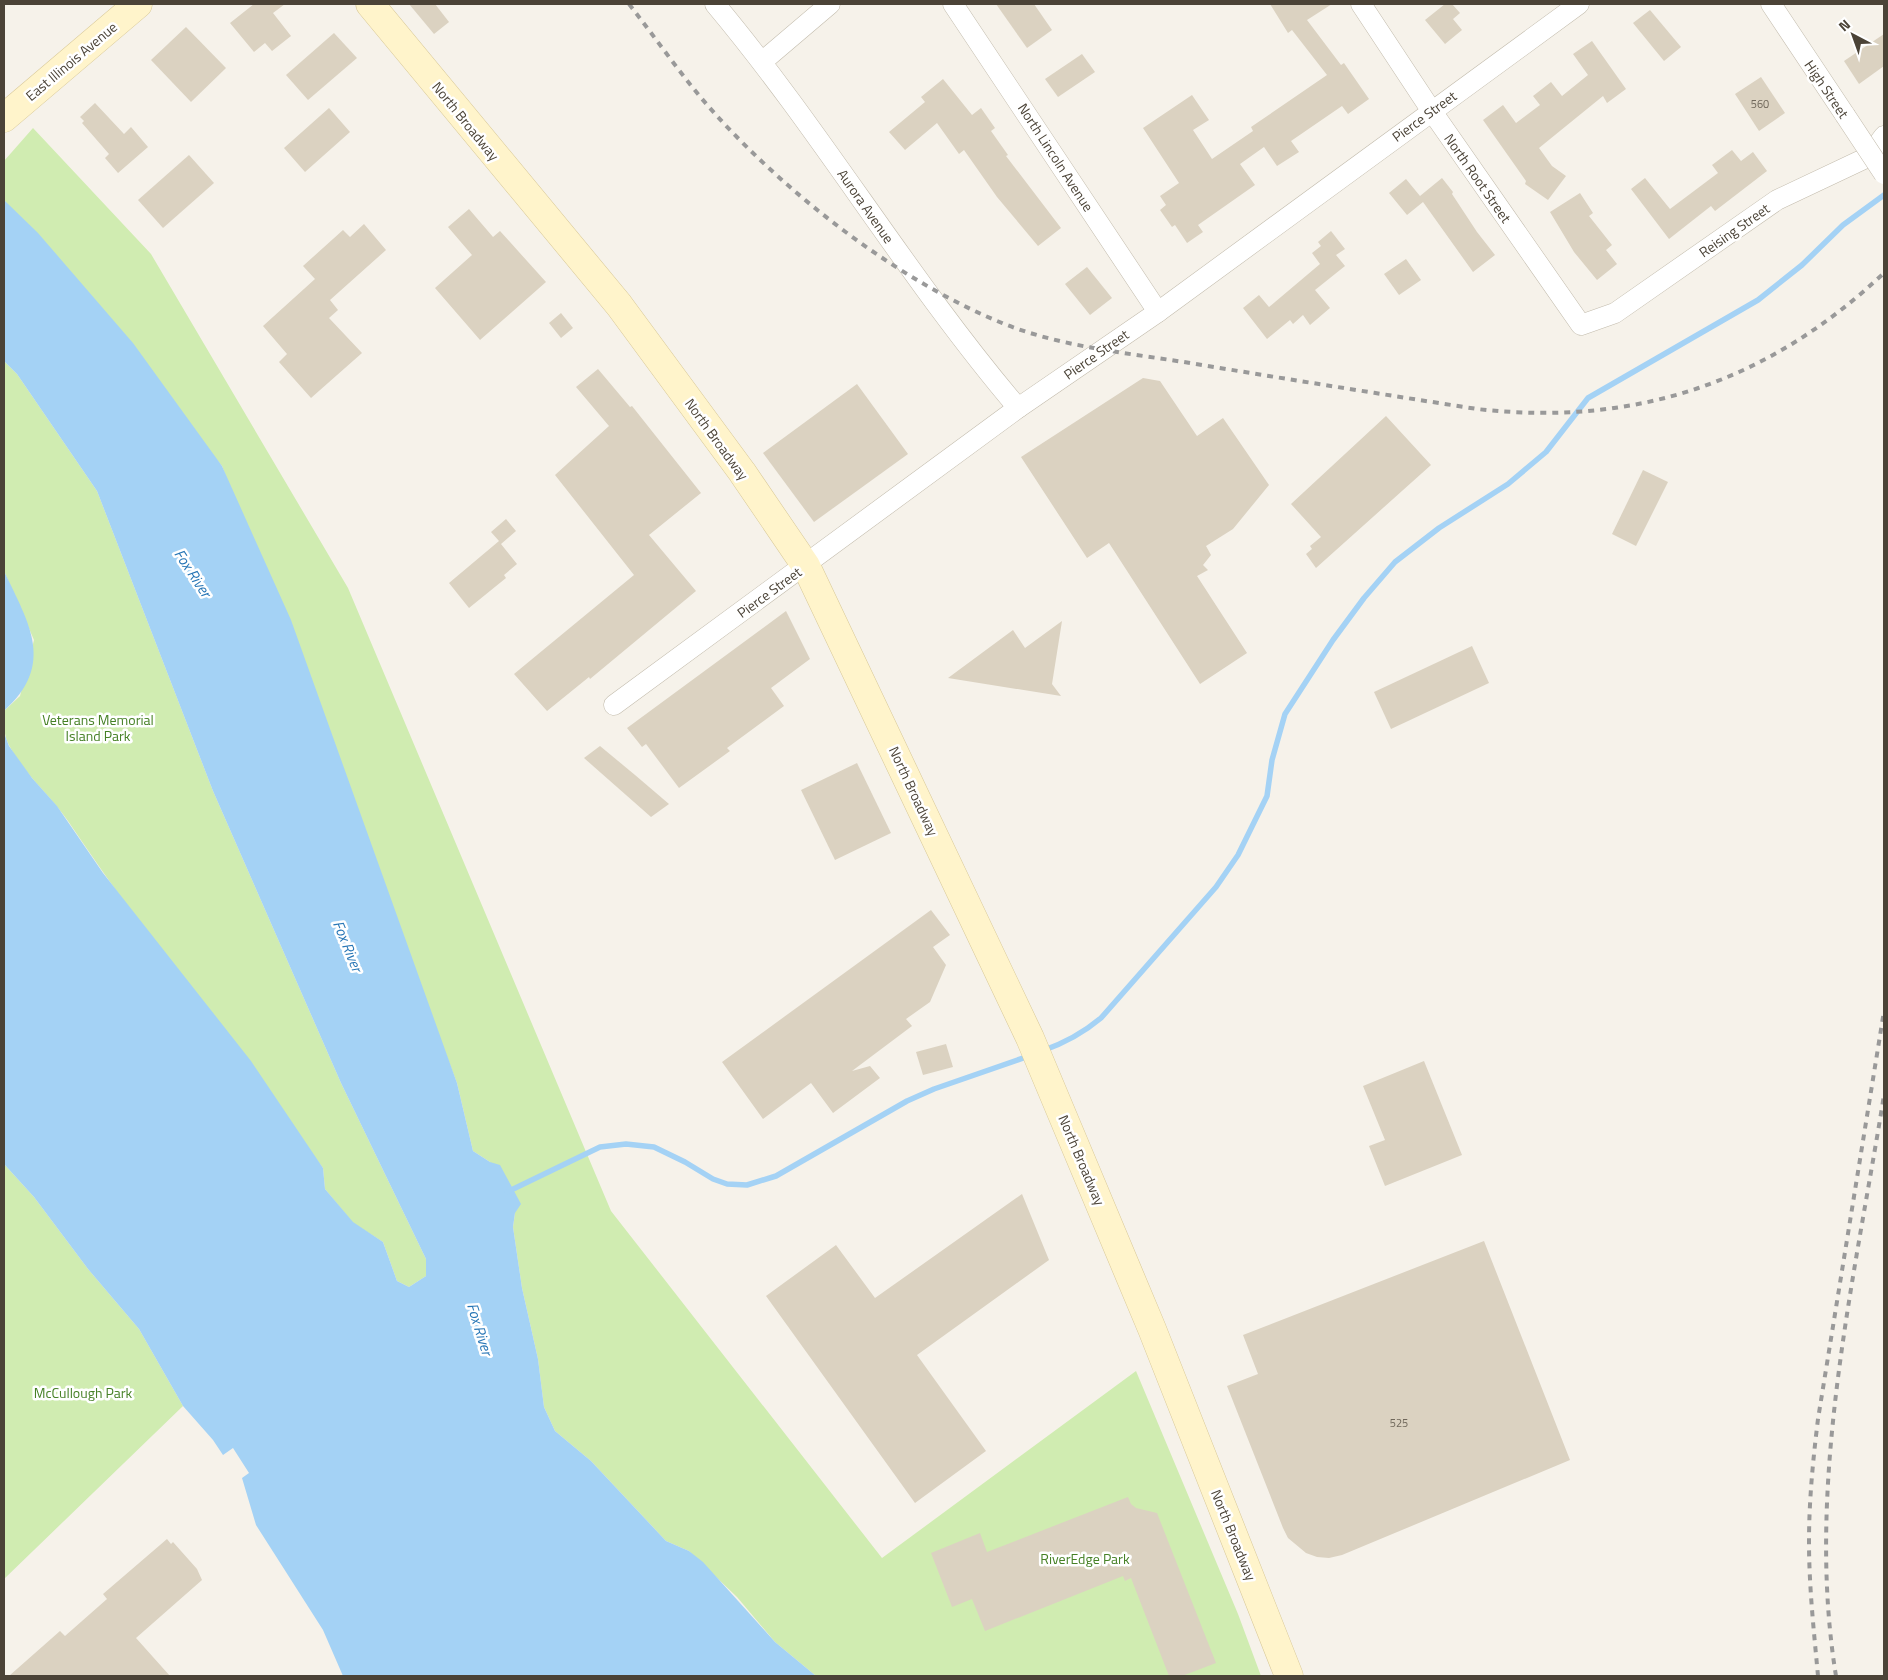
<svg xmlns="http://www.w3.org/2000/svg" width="1888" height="1680" font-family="'Titillium Web',sans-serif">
  <rect width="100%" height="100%" fill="#f6f2ea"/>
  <!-- green -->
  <g fill="#d0ecb1">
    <path d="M 33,128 L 151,254 L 348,588 L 611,1211 L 882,1558 L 1136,1371 L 1238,1614 L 1261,1676 L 816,1676 L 775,1642 L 737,1597 L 689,1551 L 666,1541 L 591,1461 L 555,1431 L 544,1407 L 538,1359 L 522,1288 L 513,1227 L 515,1213 L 490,1162 L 473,1151 L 457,1083 L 222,466 L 4,200 L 4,161 Z"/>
    <path d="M 4,361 L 17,374 L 97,491 L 213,791 L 341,1083 L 426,1259 L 426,1276 L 409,1287 L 397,1281 L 383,1242 L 353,1223 L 325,1189 L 323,1168 C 237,1053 148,940 68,821 C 50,795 25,775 10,747 C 3,735 4,724 4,711 L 20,696 L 34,640 L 4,571 Z"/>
    <path d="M 4,1164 L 34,1197 L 88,1269 L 139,1329 L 183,1406 L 4,1579 Z"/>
  </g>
  <!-- water -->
  <g fill="#a4d2f5">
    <path d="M 4,200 L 38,233 L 133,343 L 222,466 L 291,620 L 457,1083 L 473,1151 L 490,1162 L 500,1165 L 521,1204 L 515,1213 L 513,1227 L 522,1288 L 538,1359 L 544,1407 L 555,1431 L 591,1461 L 666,1541 L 689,1551 L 703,1562 L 775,1642 L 816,1676 L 343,1676 L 323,1630 L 256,1525 L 242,1478 L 249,1473 L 233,1448 L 223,1455 L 213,1440 L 183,1406 L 139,1329 L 88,1269 L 34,1197 L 4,1164 L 4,733 L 9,746 L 32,778 L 57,806 L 103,873 L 251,1061 L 323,1168 L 325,1189 L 353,1222 L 383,1242 L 397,1281 L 409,1287 L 426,1276 L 426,1259 L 341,1083 L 213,791 L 97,491 L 17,374 L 4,361 Z"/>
    <path d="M 4,571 C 29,624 56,664 4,711 Z"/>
  </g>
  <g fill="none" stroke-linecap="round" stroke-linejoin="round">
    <!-- stream -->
    <g stroke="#a4d2f5" stroke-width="5.5">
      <path d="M 1042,1051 C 1065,1043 1082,1034 1101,1018 L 1216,887 L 1238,855 L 1267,796 L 1272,760 L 1285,714 L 1333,640 L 1364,598 L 1395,562 L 1439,528 L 1508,484 L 1546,452 L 1588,398 L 1758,300 L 1802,265 L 1843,225 L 1884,195"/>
      <path d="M 507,1192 L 600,1147 L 626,1144 L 654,1147 L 685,1162 L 713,1179 L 727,1184 L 747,1185 L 776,1176 L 907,1101 L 934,1089 L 1029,1056"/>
    </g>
  </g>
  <!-- building -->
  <g fill="#dbd2c1">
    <path d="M 254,4 L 285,4 L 273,13 L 291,36 L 272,51 L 265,43 L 254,52 L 230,23 Z"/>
    <path d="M 409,4 L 435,4 L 449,22 L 434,34 Z"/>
    <path d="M 996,4 L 1034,4 L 1052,30 L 1027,48 Z"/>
    <path d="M 1270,4 L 1332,4 L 1307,20 L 1341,65 L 1344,63 L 1369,99 L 1348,114 L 1342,106 L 1291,141 L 1299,152 L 1277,166 L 1264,147 L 1240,164 L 1255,185 L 1198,225 L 1203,232 L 1187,243 L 1175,225 L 1172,227 L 1160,210 L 1166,205 L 1160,196 L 1179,183 L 1143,128 L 1192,95 L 1209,120 L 1193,130 L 1212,159 L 1253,131 L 1251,127 L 1327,75 L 1292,30 L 1288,33 Z"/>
    <path d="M 1445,4 L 1452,4 L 1460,13 L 1453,19 L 1462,30 L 1445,44 L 1425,20 Z"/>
    <path d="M 1650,10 L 1681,47 L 1664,61 L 1633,23 Z"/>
    <path d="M 186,27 L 226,68 L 191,102 L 151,60 Z"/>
    <path d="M 334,33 L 357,58 L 308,100 L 286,75 Z"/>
    <path d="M 1884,34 L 1884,66 L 1859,84 L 1844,61 Z"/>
    <path d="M 1592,41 L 1626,89 L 1607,103 L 1603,96 L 1539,148 L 1552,166 L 1566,176 L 1548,200 L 1525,184 L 1526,181 L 1483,120 L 1503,105 L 1516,123 L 1540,105 L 1533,96 L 1551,82 L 1562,96 L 1588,75 L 1573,54 Z"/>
    <path d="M 1082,54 L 1095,72 L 1058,97 L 1045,79 Z"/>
    <path d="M 1761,77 L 1785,113 L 1759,131 L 1735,94 Z"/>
    <path d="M 943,79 L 972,115 L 981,108 L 995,128 L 991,131 L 1008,155 L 1006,156 L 1061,228 L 1038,246 L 997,197 L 964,150 L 959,154 L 937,123 L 905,150 L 889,132 L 925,102 L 921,97 Z"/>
    <path d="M 95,103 L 124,134 L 131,127 L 148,147 L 118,173 L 105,158 L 109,154 L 82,123 L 84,121 L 80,117 Z"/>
    <path d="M 329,108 L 350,132 L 305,172 L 284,148 Z"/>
    <path d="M 1732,150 L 1741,161 L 1753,152 L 1767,171 L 1715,211 L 1711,206 L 1669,239 L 1631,189 L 1645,178 L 1670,209 L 1718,173 L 1712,165 Z"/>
    <path d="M 189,155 L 214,183 L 163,228 L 138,200 Z"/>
    <path d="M 1442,178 L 1453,192 L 1452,194 L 1477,232 L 1495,255 L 1473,272 L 1423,202 L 1407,215 L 1389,193 L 1406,179 L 1420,196 Z"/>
    <path d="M 1580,193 L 1593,213 L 1589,216 L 1612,245 L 1606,250 L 1617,264 L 1597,280 L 1574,252 L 1550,212 Z"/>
    <path d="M 469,209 L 493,237 L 500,231 L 546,282 L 480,340 L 435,288 L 472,255 L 448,227 Z"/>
    <path d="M 364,224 L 386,250 L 330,300 L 338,310 L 329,318 L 362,353 L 311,398 L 279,362 L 287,354 L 263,326 L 315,279 L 303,266 L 343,230 L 350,237 Z"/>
    <path d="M 1331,231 L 1345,249 L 1336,255 L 1345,266 L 1315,290 L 1330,308 L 1310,325 L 1303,315 L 1293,324 L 1290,320 L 1267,339 L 1243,308 L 1259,295 L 1269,307 L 1320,264 L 1312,253 L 1321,246 L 1318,242 Z"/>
    <path d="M 1406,259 L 1421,280 L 1399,295 L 1384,274 Z"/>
    <path d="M 1087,267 L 1112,298 L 1090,315 L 1065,284 Z"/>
    <path d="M 561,313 L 573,328 L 561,338 L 549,323 Z"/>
    <path d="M 598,369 L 630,407 L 632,406 L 701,493 L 649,535 L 696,591 L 590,679 L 589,677 L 547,711 L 514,674 L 634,575 L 555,475 L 609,426 L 576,387 Z"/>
    <path d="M 1143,378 L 1160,381 L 1197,436 L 1223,418 L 1269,485 L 1233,529 L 1206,546 L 1211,555 L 1203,565 L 1208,570 L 1197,576 L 1247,653 L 1200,684 L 1109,543 L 1087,558 L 1021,457 Z"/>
    <path d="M 857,384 L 908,454 L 814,522 L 763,453 Z"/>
    <path d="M 1386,416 L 1431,465 L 1316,568 L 1306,554 L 1312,549 L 1310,546 L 1321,537 L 1291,504 Z"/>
    <path d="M 1643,470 L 1668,482 L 1636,546 L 1612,534 Z"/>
    <path d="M 506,519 L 516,531 L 501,544 L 517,564 L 504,575 L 506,578 L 469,608 L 449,583 L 499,541 L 491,532 Z"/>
    <path d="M 786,611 L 810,659 L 771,688 L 784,706 L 727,748 L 730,751 L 679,788 L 646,744 L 642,747 L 627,728 Z"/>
    <path d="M 1062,621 L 1052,684 L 1061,696 L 948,678 L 1013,630 L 1025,648 Z"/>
    <path d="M 1472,646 L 1489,683 L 1391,729 L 1374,692 Z"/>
    <path d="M 600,746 L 635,775 L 669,804 L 651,817 L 584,758 Z"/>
    <path d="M 857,763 L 891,833 L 835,860 L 801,790 Z"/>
    <path d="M 931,910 L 950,935 L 933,947 L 946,965 L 930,1002 L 906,1019 L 912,1026 L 852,1071 L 870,1066 L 880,1078 L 833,1113 L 811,1083 L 763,1119 L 722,1062 Z"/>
    <path d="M 946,1044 L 953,1067 L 923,1075 L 916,1052 Z"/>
    <path d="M 1424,1061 L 1462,1155 L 1385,1186 L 1369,1146 L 1385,1140 L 1363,1086 Z"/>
    <path d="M 1022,1194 L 1049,1260 L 917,1355 L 986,1451 L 915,1503 L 766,1296 L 836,1245 L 875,1298 Z"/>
    <path d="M 1484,1241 L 1570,1460 L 1342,1555 L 1329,1558 L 1317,1557 L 1306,1553 L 1288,1538 L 1283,1528 L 1227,1386 L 1258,1374 L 1243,1335 Z"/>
    <path d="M 1128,1497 L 1131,1504 L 1136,1508 L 1157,1513 L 1216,1663 L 1182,1676 L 1169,1676 L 1131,1578 L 1125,1581 L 1123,1576 L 985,1631 L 972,1599 L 952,1607 L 931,1553 L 980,1533 L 987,1552 Z"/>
    <path d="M 167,1539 L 171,1544 L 173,1542 L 197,1569 L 202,1580 L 136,1638 L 170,1676 L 9,1676 L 60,1631 L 65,1636 L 107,1599 L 103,1594 Z"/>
  </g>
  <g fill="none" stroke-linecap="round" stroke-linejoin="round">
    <!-- minor casing -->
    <g stroke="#c2bbac" stroke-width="21">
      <g id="minor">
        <path d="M 715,4 C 823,133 909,280 1018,408"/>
        <path d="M 953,4 L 1158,312"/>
        <path d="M 1361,4 L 1431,110 L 1581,325 L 1615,313 L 1777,200 L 1868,157 L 1884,136"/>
        <path d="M 1771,4 L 1845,115"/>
        <path d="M 763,61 L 830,4"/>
        <path d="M 614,705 L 1018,408 L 1158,312 L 1579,4"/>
      </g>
    </g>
    <!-- secondary casing -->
    <g stroke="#d8c897" stroke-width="29">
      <g id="secondary">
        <path d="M 370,4 L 619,305 L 742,472 L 806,566 L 1030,1038 L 1152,1329 L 1289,1676"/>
        <path d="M 4,118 L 138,4"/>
      </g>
    </g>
    <!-- minor -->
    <use href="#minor" stroke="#fff" stroke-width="20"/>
    <!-- secondary -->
    <use href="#secondary" stroke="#fff4cb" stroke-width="28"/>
    <!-- rail -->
    <g stroke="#999" stroke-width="4" stroke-dasharray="6 6" stroke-linecap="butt">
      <path d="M 629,4 C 658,41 685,81 717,116 C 792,198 899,281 1002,323 C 1061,347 1128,353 1190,363 C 1286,379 1381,394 1477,409 C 1636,427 1768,382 1884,273"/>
      <path d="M 1818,1676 C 1814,1632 1809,1587 1809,1542 C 1809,1500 1813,1460 1818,1419 L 1884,1011"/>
      <path d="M 1836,1676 C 1805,1487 1854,1282 1884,1095"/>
    </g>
    <!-- minor-bridge casing -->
    <g stroke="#c2bbac" stroke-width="21" stroke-linecap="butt">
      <path id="minor-bridge" d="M 1845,115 L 1884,174"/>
    </g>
    <!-- minor-bridge -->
    <use href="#minor-bridge" stroke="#fff" stroke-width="20"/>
  </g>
  <g text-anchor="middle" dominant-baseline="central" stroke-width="5" stroke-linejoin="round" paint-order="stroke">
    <!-- number labels -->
    <g font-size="11" fill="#6f675a">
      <text x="1760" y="104">560</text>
      <text x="1399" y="1423">525</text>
    </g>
    <!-- street labels -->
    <g font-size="14" fill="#4b4337" stroke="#fff">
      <text transform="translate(71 61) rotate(-40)">East Illinois Avenue</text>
      <text transform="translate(1827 89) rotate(56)">High Street</text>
      <text transform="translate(1424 116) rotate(-36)">Pierce Street</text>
      <text transform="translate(466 121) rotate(51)">North Broadway</text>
      <text transform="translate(1056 157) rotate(57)">North Lincoln Avenue</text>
      <text transform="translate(1478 178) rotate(55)">North Root Street</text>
      <text transform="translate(866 206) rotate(55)">Aurora Avenue</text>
      <text transform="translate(1734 230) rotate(-35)">Reising Street</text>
      <text transform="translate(1096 354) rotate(-35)">Pierce Street</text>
      <text transform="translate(717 439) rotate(54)">North Broadway</text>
      <text transform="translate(769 592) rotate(-36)">Pierce Street</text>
      <text transform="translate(914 791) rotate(65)">North Broadway</text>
      <text transform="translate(1082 1160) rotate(67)">North Broadway</text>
      <text transform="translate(1234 1535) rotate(68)">North Broadway</text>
    </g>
    <!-- park labels -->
    <g font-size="14" fill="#468126" stroke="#fff">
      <text x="98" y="719">Veterans Memorial<tspan x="98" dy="16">Island Park</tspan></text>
      <text x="83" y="1392">McCullough Park</text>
      <text x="1085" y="1558">RiverEdge Park</text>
    </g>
    <!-- water labels -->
    <g font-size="15" font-style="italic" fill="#2776b6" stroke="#fff">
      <text transform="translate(193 573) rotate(57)">Fox River</text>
      <text transform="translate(348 946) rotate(68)">Fox River</text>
      <text transform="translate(480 1329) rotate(73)">Fox River</text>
    </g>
  </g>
  <!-- border -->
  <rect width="1888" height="1680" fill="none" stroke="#4b4337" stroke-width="10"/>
  <!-- north arrow -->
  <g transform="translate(1853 35) rotate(319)" stroke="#ffffff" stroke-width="4" paint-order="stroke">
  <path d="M0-4L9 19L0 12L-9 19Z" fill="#4b4337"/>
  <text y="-8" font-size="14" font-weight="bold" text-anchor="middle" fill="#4b4337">N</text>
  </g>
</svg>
